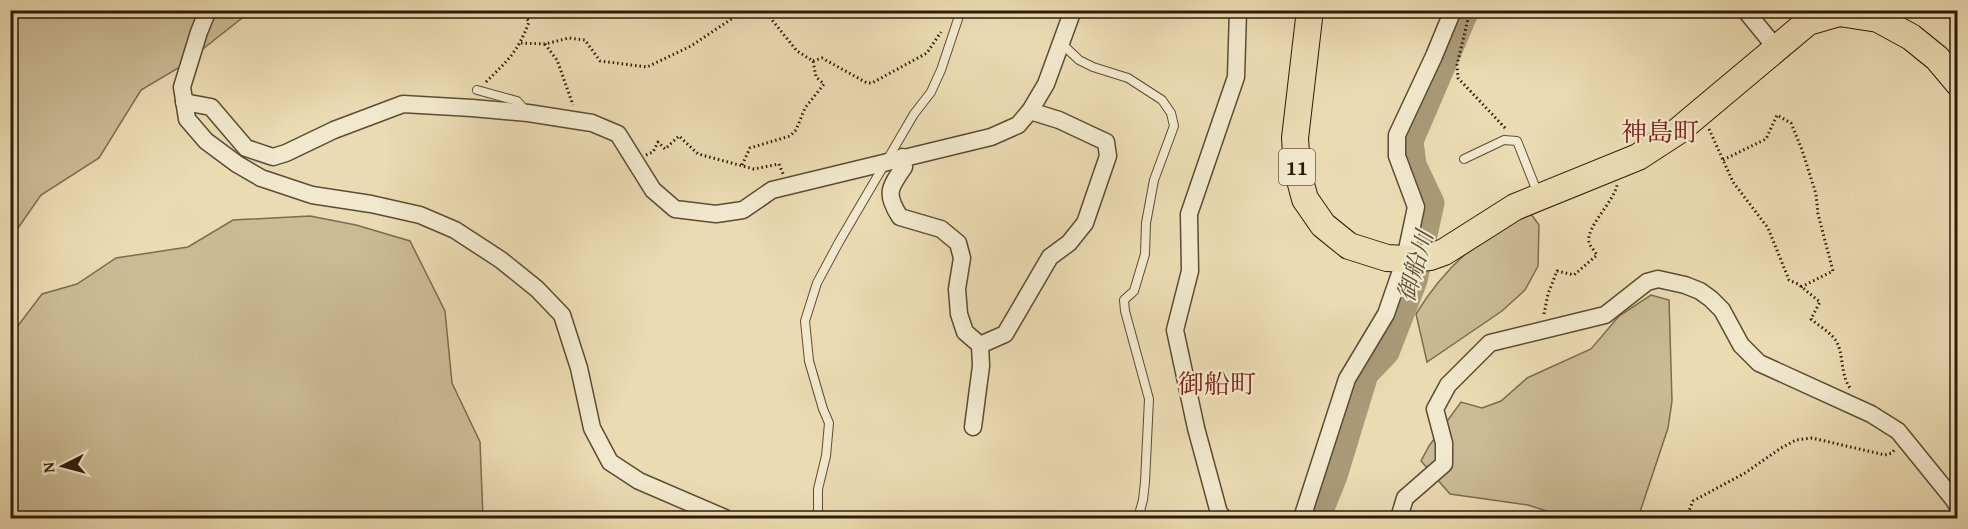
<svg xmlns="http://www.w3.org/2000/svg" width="1968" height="529" font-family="'Gentium Book Plus','Noto Serif JP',serif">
  <rect width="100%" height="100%" fill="#ebdbb2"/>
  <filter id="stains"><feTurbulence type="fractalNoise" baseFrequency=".00333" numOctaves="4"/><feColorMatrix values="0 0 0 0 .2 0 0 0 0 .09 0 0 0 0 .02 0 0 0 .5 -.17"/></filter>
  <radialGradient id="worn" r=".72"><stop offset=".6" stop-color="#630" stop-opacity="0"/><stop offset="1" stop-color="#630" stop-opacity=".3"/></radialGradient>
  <!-- green -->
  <g fill="#cbbb95" stroke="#7c6c4e" stroke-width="1.5">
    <path d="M 11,11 L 251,11 L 180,67 L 141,90 L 99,158 L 41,195 L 11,238 Z"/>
    <path d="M 1531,214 L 1539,225 L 1538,266 L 1525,290 L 1502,311 L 1427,362 L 1416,314 C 1436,281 1461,254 1493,232 C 1504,224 1519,220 1531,214 Z"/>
    <path d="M 310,216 L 356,225 L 410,241 L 445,311 L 452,383 L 480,442 L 483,518 L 11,518 L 11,335 L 42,294 L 77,284 L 116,258 L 188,247 L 233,220 Z"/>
    <path d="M 1651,295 L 1669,300 L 1672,401 L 1668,428 L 1638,518 L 1568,518 L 1528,505 L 1450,494 L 1421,461 L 1429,446 L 1461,402 L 1482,408 L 1501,401 L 1527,378 L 1591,349 L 1619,316 Z"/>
  </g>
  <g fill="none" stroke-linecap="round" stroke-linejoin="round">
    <!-- river -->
    <path stroke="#aa9a78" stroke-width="27" d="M 1317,518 L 1334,476 L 1365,374 L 1386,352 L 1414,280 L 1431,203 L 1413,165 L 1410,141 L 1466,10"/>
    <!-- service casing -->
    <g stroke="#5c4c32" stroke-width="10">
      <g id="service">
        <path d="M 1061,43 L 1079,60 L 1093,67 L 1128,78 L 1162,100 L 1171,113 L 1174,126 L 1154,180 L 1146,223 L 1145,254 L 1134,291 L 1124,300 L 1125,311 L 1149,399 L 1145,482 L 1143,500 L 1138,518"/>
        <path d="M 477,90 L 517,101 L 527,112"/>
        <path d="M 1464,159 L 1504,140 L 1517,141 L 1538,194"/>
        <path d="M 818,518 L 818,489 L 826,456 L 829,423 L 823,409 L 809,361 L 805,321 L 817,283 L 839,242 L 914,114 L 931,92 L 941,70 L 961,10"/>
      </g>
    </g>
    <!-- minor casing -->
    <g stroke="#5c4c32" stroke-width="19">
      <g id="minor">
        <path d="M 208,10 L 199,32 L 182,87 L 187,119 L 206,141 L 237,164 L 261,178 L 312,195 L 371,204 L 420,215 L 455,230 L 501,260 L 537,289 L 562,315 L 579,368 L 592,428 L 610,462 L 639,481 L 725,518"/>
        <path d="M 1745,10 L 1776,48"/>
        <path d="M 184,102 L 211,107 L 246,148 L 273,157 L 286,153 L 334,130 L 403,104 L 472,108 L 528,113 L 592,123 L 618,134 L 653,190 L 675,209 L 716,214 L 743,210 L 772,190 L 991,137 L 1018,125 L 1030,111 L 1046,84 L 1073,10"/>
        <path d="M 902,157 L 904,167 C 889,188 885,194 900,217 L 941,229 L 958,243 L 962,258 L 957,289 L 959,314 L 965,332 L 980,345"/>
        <path d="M 973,427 L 981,366 L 980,345 L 1005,334 L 1050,257 L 1069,243 L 1085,223 L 1108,156 L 1106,142 L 1059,120 L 1030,111"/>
        <path d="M 1224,518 L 1219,513 L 1196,428 L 1175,330 L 1190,271 L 1189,214 L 1236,77 L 1238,10"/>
        <path d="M 1302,518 L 1347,379 L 1386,314 L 1405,259 L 1416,207 L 1397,156 L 1397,135 L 1434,56 L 1453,10"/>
        <path d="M 1399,518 L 1405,498 L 1444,464 L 1444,443 L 1435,409 L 1448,385 L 1490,343 L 1605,315 L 1647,282 L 1658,279 L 1685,285 L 1700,291 L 1711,299 L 1722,310 L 1741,345 L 1759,363 L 1871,414 L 1898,431 L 1954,500 L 1958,507"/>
      </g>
    </g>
    <!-- primary casing -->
    <g stroke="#2c1c08" stroke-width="28">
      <path id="primary" d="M 1310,10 L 1295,138 L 1297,169 L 1305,199 L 1323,225 L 1349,246 L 1387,258 L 1407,259 L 1430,257 L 1444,252 L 1515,207 L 1638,157 L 1678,131 L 1808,22 L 1839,13 L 1878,19 L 1911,37 L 1937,58 L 1958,83"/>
    </g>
    <!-- path -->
    <g stroke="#2c1c08" stroke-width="3" stroke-dasharray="1.5 3" stroke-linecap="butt">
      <path d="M 481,10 L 488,15 L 504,10"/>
      <path d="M 1476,10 L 1468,19 L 1457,65 L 1458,78 L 1507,130"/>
      <path d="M 521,43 L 545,44 L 569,38 L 585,40 L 600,61 L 647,67 L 691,46 L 739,14 L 742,10"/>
      <path d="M 545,44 L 557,60 L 573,105"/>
      <path d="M 813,61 L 822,58 L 867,83 L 872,83 L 927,53 L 941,32"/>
      <path d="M 486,82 C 509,59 517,53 529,22 L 522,10"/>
      <path d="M 1709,129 L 1733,182 L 1768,228 L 1789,280 L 1798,284 L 1820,302 L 1811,319 C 1818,325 1828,331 1834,338 C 1845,352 1839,372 1850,388"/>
      <path d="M 646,155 L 653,152 L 658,142 L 665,149 L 679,136 L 698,154 L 754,169 L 779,164 L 783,174"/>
      <path d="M 1723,160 L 1766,139 L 1777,115 L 1791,123 L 1802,150 L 1816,194 L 1818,214 L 1833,271 L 1801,287"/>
      <path d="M 742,165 L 750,148 L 790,136 L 796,130 L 805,108 L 824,84 L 816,77 L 813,61 L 797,51 L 764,10"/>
      <path d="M 1544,314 L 1548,294 L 1557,271 L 1574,275 L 1597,255 C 1595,252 1590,246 1589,242 C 1586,227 1613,203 1617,185"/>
      <path d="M 1686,518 L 1693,501 L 1745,473 L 1781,448 L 1796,440 L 1812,438 L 1885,455 L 1892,453 L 1895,449"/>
    </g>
    <!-- service -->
    <use href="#service" stroke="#f2e8cd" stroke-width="8"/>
    <!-- minor -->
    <use href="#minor" stroke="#f2e8cd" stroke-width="16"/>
    <!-- primary -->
    <use href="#primary" stroke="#ebdbb2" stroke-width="26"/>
  </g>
  <g text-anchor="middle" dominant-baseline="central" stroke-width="4.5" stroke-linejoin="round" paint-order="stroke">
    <!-- shield labels -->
    <rect fill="#f2e8cd" stroke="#675943" stroke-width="1.5" x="1279" y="149" width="36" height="36" rx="4.5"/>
    <g font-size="21" font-weight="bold" fill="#2c1c08">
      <text x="1297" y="167">11</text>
    </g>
    <!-- water labels -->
    <g font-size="24" font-style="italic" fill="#5e4e35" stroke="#f2e8cd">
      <text transform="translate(1415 266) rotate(-74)">御船川</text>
    </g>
    <!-- quarter labels -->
    <g font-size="26" fill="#7a1f14" stroke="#f2e8cd">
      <text x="1660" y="131">神島町</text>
      <text x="1217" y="383">御船町</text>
    </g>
  </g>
  <!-- margin -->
  <rect width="1968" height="529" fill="none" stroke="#ebdbb2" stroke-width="36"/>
  <rect x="12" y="12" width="1944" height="505" fill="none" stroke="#2c1c08" stroke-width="3"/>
  <rect x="18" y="18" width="1932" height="493" fill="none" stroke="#2c1c08" stroke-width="1.5"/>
  <!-- north arrow -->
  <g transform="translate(63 466) rotate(264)" stroke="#f2e8cd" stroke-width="4.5" paint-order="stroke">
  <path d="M0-4.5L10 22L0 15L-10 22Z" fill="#2c1c08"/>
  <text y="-9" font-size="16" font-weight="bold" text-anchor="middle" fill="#2c1c08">N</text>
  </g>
  <rect width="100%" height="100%" filter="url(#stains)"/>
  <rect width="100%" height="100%" fill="url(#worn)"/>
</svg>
